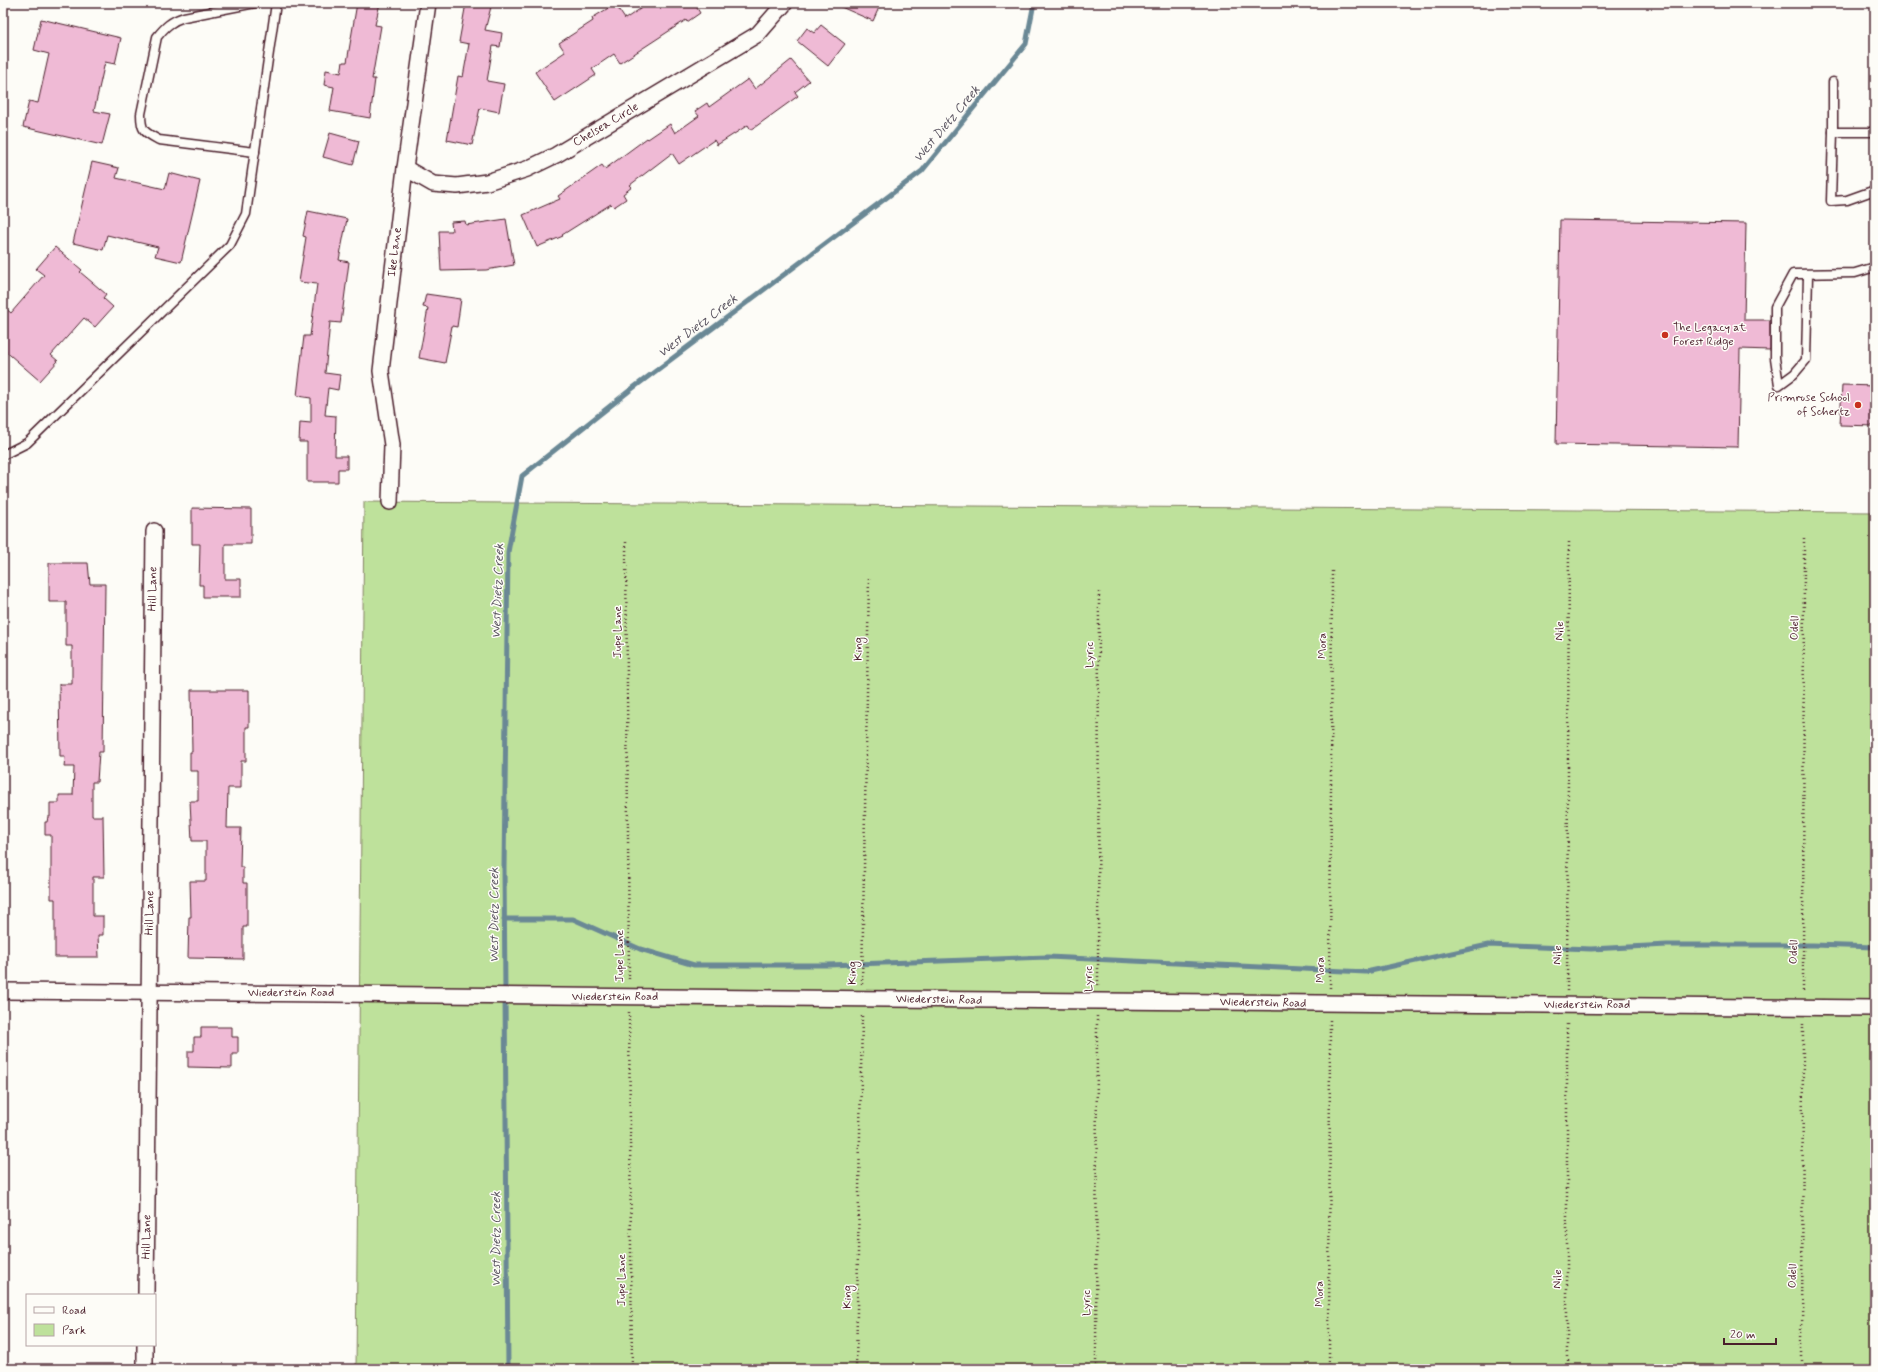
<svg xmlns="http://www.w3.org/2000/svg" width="1878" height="1372" font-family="Mynerve,sans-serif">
  <rect width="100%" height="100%" fill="#fdfcf7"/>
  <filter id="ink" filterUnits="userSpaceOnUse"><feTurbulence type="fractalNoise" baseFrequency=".025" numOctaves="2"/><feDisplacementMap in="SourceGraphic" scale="8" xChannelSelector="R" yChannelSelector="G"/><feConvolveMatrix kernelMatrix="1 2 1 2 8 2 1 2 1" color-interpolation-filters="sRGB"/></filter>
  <g filter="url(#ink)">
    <!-- green -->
    <path fill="#bee19b" stroke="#848063" d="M 364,502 L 1875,512 L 1875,1369 L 356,1369 Z"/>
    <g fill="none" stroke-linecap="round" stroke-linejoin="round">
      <!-- stream -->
      <g stroke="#6a8895" stroke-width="5">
        <path d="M 504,919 L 573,919 L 640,949 L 694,965 L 828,965 L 1048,957 L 1366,972 L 1488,945 L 1591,949 L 1667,945 L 1813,945 L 1875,947"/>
        <path d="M 508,1369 L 504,868 L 508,552 L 522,476 L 629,391 L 922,171 L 1026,44 L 1034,3"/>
      </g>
    </g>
    <!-- building -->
    <g fill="#efbad5" stroke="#4a1f2b">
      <path d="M 357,3 L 380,3 L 375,25 L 381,26 L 372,79 L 375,79 L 370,118 L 330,111 L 334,87 L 324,85 L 326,70 L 341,73 L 343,62 L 347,62 Z"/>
      <path d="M 466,3 L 492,3 L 485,30 L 502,33 L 500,47 L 493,46 L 487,81 L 504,84 L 499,112 L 480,108 L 472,145 L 447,140 L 458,76 L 463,77 L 469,44 L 459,42 Z"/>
      <path d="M 649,3 L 694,3 L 700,13 L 687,22 L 686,20 L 620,63 L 614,54 L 592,69 L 596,75 L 555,102 L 535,72 L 565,52 L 559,43 L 593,21 L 592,18 L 615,4 L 625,19 Z"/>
      <path d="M 832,3 L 881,3 L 873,21 Z"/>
      <path d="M 41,19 L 121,38 L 115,64 L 105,62 L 94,111 L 110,114 L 102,145 L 23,127 L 29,101 L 38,103 L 49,54 L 34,50 Z"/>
      <path d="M 821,25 L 845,44 L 828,66 L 797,41 L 807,28 L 814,33 Z"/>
      <path d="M 791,60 L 809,81 L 795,92 L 798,96 L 751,130 L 748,125 L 717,145 L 714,140 L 679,164 L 672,153 L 630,185 L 632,187 L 623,194 L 626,199 L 614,207 L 611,204 L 562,235 L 563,236 L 537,247 L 523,215 L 560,199 L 558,196 L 602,165 L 605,169 L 647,138 L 648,139 L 670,124 L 675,133 L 699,116 L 695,111 L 707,103 L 709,107 L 748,79 L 755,89 Z"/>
      <path d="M 330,133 L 359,141 L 353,165 L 323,157 Z"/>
      <path d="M 92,162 L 119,168 L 116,178 L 165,189 L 169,173 L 200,181 L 181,262 L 155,256 L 158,247 L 107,235 L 103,250 L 73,243 Z"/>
      <path d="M 308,211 L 347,219 L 339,260 L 349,262 L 341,323 L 330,322 L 325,373 L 340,375 L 338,390 L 328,388 L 325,415 L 336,416 L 335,456 L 347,456 L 347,469 L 338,469 L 338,482 L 307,482 L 307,442 L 299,442 L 300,422 L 311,423 L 311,398 L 297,396 L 304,336 L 310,336 L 317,284 L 299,282 L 306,237 L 303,236 Z"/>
      <path d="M 506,219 L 514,265 L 486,270 L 441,271 L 439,231 L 452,231 L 451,222 L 465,221 L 466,225 Z"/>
      <path d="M 1560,220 L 1746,223 L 1744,320 L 1770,320 L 1770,350 L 1740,349 L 1738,447 L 1556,444 Z"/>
      <path d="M 55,247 L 82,270 L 80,272 L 106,294 L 103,298 L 113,307 L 95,327 L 84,318 L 51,355 L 58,361 L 40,381 L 3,349 L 3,306 L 11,313 L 44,275 L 36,269 Z"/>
      <path d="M 426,294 L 461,299 L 457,327 L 452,326 L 445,363 L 419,358 L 428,308 L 423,307 Z"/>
      <path d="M 1842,385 L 1875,386 L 1875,426 L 1840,425 Z"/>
      <path d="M 192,508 L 251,509 L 251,544 L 225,544 L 225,579 L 241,579 L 241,597 L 203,597 L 203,585 L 199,585 L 200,544 L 192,544 Z"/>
      <path d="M 49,563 L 88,563 L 90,584 L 105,584 L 103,752 L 99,752 L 97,782 L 92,782 L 92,816 L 103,816 L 104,877 L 93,877 L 93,916 L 103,916 L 103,935 L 98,935 L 99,957 L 55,957 L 55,899 L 51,899 L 51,835 L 45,835 L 45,822 L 47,822 L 48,817 L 50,817 L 50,803 L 59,803 L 59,795 L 73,795 L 74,767 L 64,767 L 65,756 L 60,756 L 59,684 L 72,684 L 72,646 L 66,646 L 66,602 L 49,602 Z"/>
      <path d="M 191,690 L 249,690 L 249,727 L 246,727 L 246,761 L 241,761 L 241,788 L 228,788 L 227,828 L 241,828 L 240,867 L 243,867 L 243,883 L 247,883 L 247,927 L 243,927 L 243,959 L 188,958 L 189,917 L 191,917 L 190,881 L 206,881 L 206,841 L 192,841 L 190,801 L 198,801 L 198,771 L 190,771 L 190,752 L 192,752 Z"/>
      <path d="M 201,1027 L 232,1027 L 232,1037 L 238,1037 L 238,1054 L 232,1054 L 232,1068 L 188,1067 L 188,1051 L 194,1051 L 194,1037 L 201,1037 Z"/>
    </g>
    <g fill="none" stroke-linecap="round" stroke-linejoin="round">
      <!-- lane casing -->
      <g stroke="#4a1f2b" stroke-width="11">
        <g id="lane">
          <path d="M 255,3 L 184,17 C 171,21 165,27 157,37 L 141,114 C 141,131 144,132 159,140 L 255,152"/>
          <path d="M 1833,82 L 1833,132"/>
          <path d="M 1875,132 L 1833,132 L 1831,201 L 1847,200 L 1875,190"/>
          <path d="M 1808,275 L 1806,360 L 1794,374 L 1779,385 L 1775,358 L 1775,307 L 1793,274 L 1855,273 L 1875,267"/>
          <path d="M 3,455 L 27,443 L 230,245 L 246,214 L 276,3"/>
        </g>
      </g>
      <!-- street casing -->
      <g stroke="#4a1f2b" stroke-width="18">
        <g id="street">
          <path d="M 405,168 L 433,184 L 457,186 L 487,182 L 527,169 L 556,155 L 758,34 L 785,3"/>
          <path d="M 390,502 L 392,445 L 381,371 L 405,168 L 428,3"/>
          <path d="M 3,991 L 1875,1008"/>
          <path d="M 146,1295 L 154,531"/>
          <path d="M 145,1369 L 145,1345"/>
        </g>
      </g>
      <!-- path -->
      <g stroke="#4a1f2b" stroke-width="2.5" stroke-dasharray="1 3" stroke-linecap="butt">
        <path d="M 626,542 L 629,981"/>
        <path d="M 862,984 L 869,577"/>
        <path d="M 1098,985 L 1099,589"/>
        <path d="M 1330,988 L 1332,570"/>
        <path d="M 1567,991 L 1569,540"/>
        <path d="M 1803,991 L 1804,536"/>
        <path d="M 629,1012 L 632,1369"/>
        <path d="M 856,1369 L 862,1015"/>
        <path d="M 1096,1369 L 1097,1016"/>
        <path d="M 1329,1369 L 1330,1019"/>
        <path d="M 1567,1369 L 1567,1022"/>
        <path d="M 1802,1369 L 1803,1022"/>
      </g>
      <!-- lane -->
      <use href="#lane" stroke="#fdfcf7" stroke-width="8"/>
      <!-- street -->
      <use href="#street" stroke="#fdfcf7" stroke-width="15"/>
    </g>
  </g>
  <!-- markers -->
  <g fill="#c8321e" stroke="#fdfcf7" stroke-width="1.5">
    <circle cx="1665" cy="335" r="4"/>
    <circle cx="1858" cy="405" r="4"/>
  </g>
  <g text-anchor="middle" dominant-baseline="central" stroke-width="3" stroke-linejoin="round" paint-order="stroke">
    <!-- street labels -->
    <g font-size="12" fill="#4a1f2b" stroke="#fdfcf7">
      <text transform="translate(606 125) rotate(-31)">Chelsea Circle</text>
      <text transform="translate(395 252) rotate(-83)">Ike Lane</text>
      <text transform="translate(153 589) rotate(-89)">Hill Lane</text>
      <text transform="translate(1795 628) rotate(-90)">Odell</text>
      <text transform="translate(1560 631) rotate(-90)">Nile</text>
      <text transform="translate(618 632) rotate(-90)">Jupe Lane</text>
      <text transform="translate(1323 646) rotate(-90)">Mora</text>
      <text transform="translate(859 649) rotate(-89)">King</text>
      <text transform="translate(1090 655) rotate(-90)">Lyric</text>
      <text transform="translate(150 913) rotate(-89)">Hill Lane</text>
      <text transform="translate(1794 952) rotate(-90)">Odell</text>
      <text transform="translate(1558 955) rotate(-90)">Nile</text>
      <text transform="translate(620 956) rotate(-90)">Jupe Lane</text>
      <text transform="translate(1321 970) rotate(-90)">Mora</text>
      <text transform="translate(853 973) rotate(-89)">King</text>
      <text transform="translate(1089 979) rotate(-90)">Lyric</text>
      <text x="291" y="993">Wiederstein Road</text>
      <text x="615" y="997">Wiederstein Road</text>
      <text transform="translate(939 1000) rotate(1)">Wiederstein Road</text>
      <text transform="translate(1263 1003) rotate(1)">Wiederstein Road</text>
      <text x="1587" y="1005">Wiederstein Road</text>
      <text transform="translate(147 1237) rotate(-89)">Hill Lane</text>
      <text transform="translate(1793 1276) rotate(-90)">Odell</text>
      <text transform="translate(1558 1279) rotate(-90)">Nile</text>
      <text transform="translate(622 1280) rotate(-90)">Jupe Lane</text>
      <text transform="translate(1320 1294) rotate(-90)">Mora</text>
      <text transform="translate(848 1297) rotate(-89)">King</text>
      <text transform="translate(1087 1303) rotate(-90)">Lyric</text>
    </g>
    <!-- poi labels -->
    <g font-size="12" fill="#4a1f2b" stroke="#fdfcf7" text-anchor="start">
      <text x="1673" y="328">The Legacy at<tspan x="1673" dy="14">Forest Ridge</tspan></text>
      <text x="1850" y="398" text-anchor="end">Primrose School<tspan x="1850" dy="14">of Schertz</tspan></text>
    </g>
    <!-- water labels -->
    <g font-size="13" font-style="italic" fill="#5a5460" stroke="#fdfcf7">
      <text transform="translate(947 124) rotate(-50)">West Dietz Creek</text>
      <text transform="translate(698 326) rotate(-37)">West Dietz Creek</text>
      <text transform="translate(498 591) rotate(-88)">West Dietz Creek</text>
      <text transform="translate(494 915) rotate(-90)">West Dietz Creek</text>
      <text transform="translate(496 1239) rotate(-90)">West Dietz Creek</text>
    </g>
  </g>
  <!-- margin -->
  <rect width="1878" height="1372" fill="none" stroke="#fdfcf7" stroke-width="16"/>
  <rect x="8" y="8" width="1862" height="1356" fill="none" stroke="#4a1f2b" stroke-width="1.5" filter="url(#ink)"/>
  <!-- legend -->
  <rect x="26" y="1294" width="130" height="52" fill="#fdfcf7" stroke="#b5a4a5"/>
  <rect x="34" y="1307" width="20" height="6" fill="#fdfcf7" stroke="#b5a4a5"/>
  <text x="62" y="1314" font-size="12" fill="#4a1f2b">Road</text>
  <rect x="34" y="1324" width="20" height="12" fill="#bee19b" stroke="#b5a4a5"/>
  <text x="62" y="1334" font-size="12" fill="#4a1f2b">Park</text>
  <!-- scale -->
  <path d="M1724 1338v6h52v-6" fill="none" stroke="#4a1f2b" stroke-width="2"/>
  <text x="1730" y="1338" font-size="12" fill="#4a1f2b" stroke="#fdfcf7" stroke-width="3" paint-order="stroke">20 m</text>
</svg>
